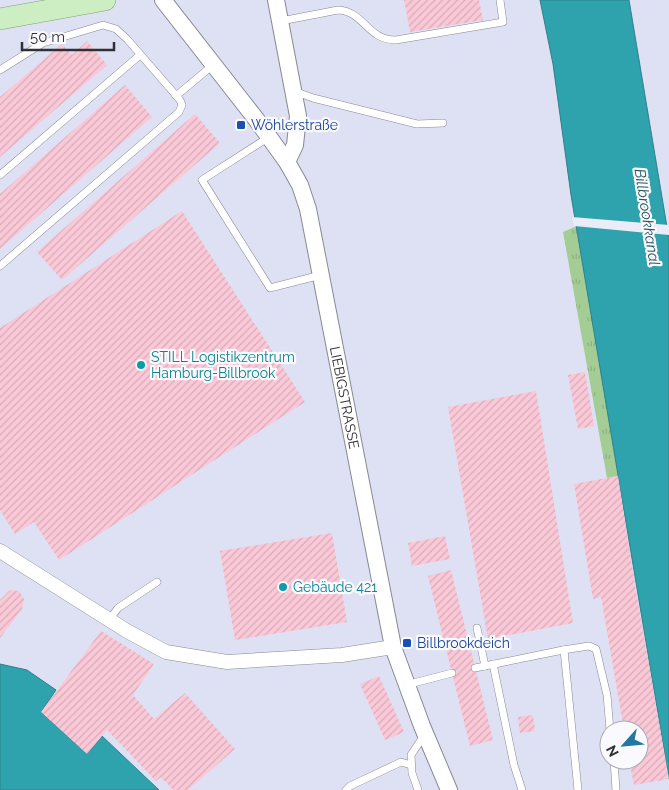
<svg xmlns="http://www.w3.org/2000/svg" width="669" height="790" font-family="Raleway,sans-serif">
  <defs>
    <pattern id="grass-tufts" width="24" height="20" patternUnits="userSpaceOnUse" patternTransform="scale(1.25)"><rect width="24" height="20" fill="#a4cd95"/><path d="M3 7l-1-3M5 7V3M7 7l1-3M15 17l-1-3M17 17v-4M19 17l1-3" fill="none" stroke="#8eb081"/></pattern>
    <pattern id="building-hatch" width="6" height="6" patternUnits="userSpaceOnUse" patternTransform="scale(1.25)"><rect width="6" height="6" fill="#fac8d7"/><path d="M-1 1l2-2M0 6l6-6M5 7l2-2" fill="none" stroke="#d7acb9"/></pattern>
  </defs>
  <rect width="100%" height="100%" fill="#eaecf7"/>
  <!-- built -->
  <g fill="#dee1f3" fill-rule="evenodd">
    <path d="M 0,0 L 540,0 L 553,64 L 577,226 L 669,779 L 669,790 L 159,790 L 102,736 L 87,754 L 41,712 L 56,690 L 0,664 ZM 609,730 L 639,730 L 639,760 L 609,760 Z"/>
    <path d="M 629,0 L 669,0 L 669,239 Z"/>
  </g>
  <!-- grass -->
  <path fill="url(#grass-tufts)" d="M 577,226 L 618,476 L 607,478 L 563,232 Z"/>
  <!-- water -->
  <g fill="#2ea2ad" stroke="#2f8089">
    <path d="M 540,0 L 629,0 L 669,239 L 669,779 L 571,195 L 553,64 Z"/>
    <path d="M 0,664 L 27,670 L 56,690 L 41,712 L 87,754 L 102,736 L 159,790 L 0,790 Z"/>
  </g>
  <!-- pier -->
  <path fill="#eaecf7" d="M 572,217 L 669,225 L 669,235 L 574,226 Z"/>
  <!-- building -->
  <g fill="url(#building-hatch)">
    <path d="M 404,0 L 479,0 L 483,20 L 410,32 Z"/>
    <path d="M 87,41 L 107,65 L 0,157 L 0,97 L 62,44 L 72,55 Z"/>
    <path d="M 125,85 L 152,117 L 0,249 L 0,194 Z"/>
    <path d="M 195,114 L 220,143 L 62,280 L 37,252 Z"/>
    <path d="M 182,211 L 305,402 L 59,560 L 34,522 L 15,534 L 0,510 L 0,328 Z"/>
    <path d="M 585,372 L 594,426 L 578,429 L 568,375 Z"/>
    <path d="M 536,391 L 573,623 L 488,639 L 448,407 Z"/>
    <path d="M 618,476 L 636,591 L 669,779 L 634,785 L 629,760 L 639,760 L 639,730 L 624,730 L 601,597 L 593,599 L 574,484 Z"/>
    <path d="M 332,533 L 347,622 L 235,640 L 220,551 Z"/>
    <path d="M 445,536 L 450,559 L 412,566 L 408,543 Z"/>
    <path d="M 451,570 L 493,740 L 470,746 L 428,576 Z"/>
    <path d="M 10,590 L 19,591 L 24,599 L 22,609 L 0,638 L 0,600 Z"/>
    <path d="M 101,631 L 154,664 L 133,695 L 154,719 L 185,693 L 235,749 L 188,790 L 173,790 L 161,777 L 156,781 L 107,730 L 87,754 L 41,712 Z"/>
    <path d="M 379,676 L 404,732 L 385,740 L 360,684 Z"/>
    <path d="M 533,715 L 535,731 L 520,733 L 518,717 Z"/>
  </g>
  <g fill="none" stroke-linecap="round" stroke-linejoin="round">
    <!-- service casing -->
    <g stroke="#878993" stroke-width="8">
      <g id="service">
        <path d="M 281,21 L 338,10 C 364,11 367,40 396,40 L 503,22 L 500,0"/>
        <path d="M 0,70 L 43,43 L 103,25 L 116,29 L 127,39 L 180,100 L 182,105 L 179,112 L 0,266"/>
        <path d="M 294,91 L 313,98 L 417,124 L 443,123"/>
        <path d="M 176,96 L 213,65"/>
        <path d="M 269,137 L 202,180 L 270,288 L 321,275"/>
        <path d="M 0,175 L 140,55"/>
        <path d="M 109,620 L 118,608 L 157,582"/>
        <path d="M 477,628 L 485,666"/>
        <path d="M 564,650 L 578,790"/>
        <path d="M 493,664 L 514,765 L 522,790"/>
        <path d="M 475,668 L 563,650 L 589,646 L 596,649 L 607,695 L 610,730"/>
        <path d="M 406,685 L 452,673"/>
        <path d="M 614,760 L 616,790"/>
        <path d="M 346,790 L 350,786 L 401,762 L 411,765"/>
        <path d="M 418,790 L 412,773 L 411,755 L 425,734"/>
      </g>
    </g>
    <!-- minor casing -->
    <g stroke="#878993" stroke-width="15">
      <path id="minor" d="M 0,551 L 127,631 L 166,652 L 227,662 L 342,655 L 393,647"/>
    </g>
    <!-- tertiary casing -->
    <g stroke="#878993" stroke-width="18">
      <g id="tertiary">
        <path id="s1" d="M 163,0 L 256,119 L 287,162 L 300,185 L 308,209 L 393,647 L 422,726 L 449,790"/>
        <path d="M 276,0 L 298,116 L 295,145 L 287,162"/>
      </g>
    </g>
    <!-- primary casing -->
    <g stroke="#7fa477" stroke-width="22">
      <path id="primary" d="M 0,19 L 105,0"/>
    </g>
    <!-- service -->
    <use href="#service" stroke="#fff" stroke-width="7"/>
    <!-- minor -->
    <use href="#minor" stroke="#fff" stroke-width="14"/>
    <!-- tertiary -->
    <use href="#tertiary" stroke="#fff" stroke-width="16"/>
    <!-- primary -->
    <use href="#primary" stroke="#cceec2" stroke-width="21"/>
  </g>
  <!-- markers -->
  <g fill="#1a4fb4" stroke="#f9f9fe" stroke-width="2">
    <rect x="236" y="120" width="10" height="10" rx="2.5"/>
    <rect x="402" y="638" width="10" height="10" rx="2.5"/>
  </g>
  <g fill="#0f9aa8" stroke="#f9f9fe" stroke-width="2">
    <circle cx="141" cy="365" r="5"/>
    <circle cx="283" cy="587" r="5"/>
  </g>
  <g text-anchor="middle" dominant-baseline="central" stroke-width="4.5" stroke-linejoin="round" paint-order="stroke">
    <!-- transit labels -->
    <g font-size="14" fill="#164399" stroke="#f9f9fe" text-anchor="start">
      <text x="251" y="125">Wöhlerstraße</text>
      <text x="417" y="643">Billbrookdeich</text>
    </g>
    <!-- culture labels -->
    <g font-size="14" fill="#0d838f" stroke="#f9f9fe" text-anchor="start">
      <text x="151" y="357">STILL Logistikzentrum<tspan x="151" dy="16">Hamburg-Billbrook</tspan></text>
      <text x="293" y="587">Gebäude 421</text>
    </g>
    <!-- street labels -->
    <g font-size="14" fill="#303035" stroke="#f9f9fe">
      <text stroke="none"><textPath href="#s1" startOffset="448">LIEBIGSTRASSE</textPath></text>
    </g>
    <!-- water labels -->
    <g font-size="15" font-style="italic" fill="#27565b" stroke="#f9f9fe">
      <text transform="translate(647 217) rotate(81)">Billbrookkanal</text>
    </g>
  </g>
  <!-- north arrow -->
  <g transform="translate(624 745) rotate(243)"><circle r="24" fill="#f9f9fe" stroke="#a9a9ae"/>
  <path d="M0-4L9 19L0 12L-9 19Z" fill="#2275a5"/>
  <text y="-8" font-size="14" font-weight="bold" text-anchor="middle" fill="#303035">N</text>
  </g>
  <!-- scale -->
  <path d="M22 42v8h92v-8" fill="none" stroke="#303035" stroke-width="2.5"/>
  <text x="30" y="42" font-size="15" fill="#303035" stroke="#f9f9fe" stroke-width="4" paint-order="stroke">50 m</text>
</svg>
